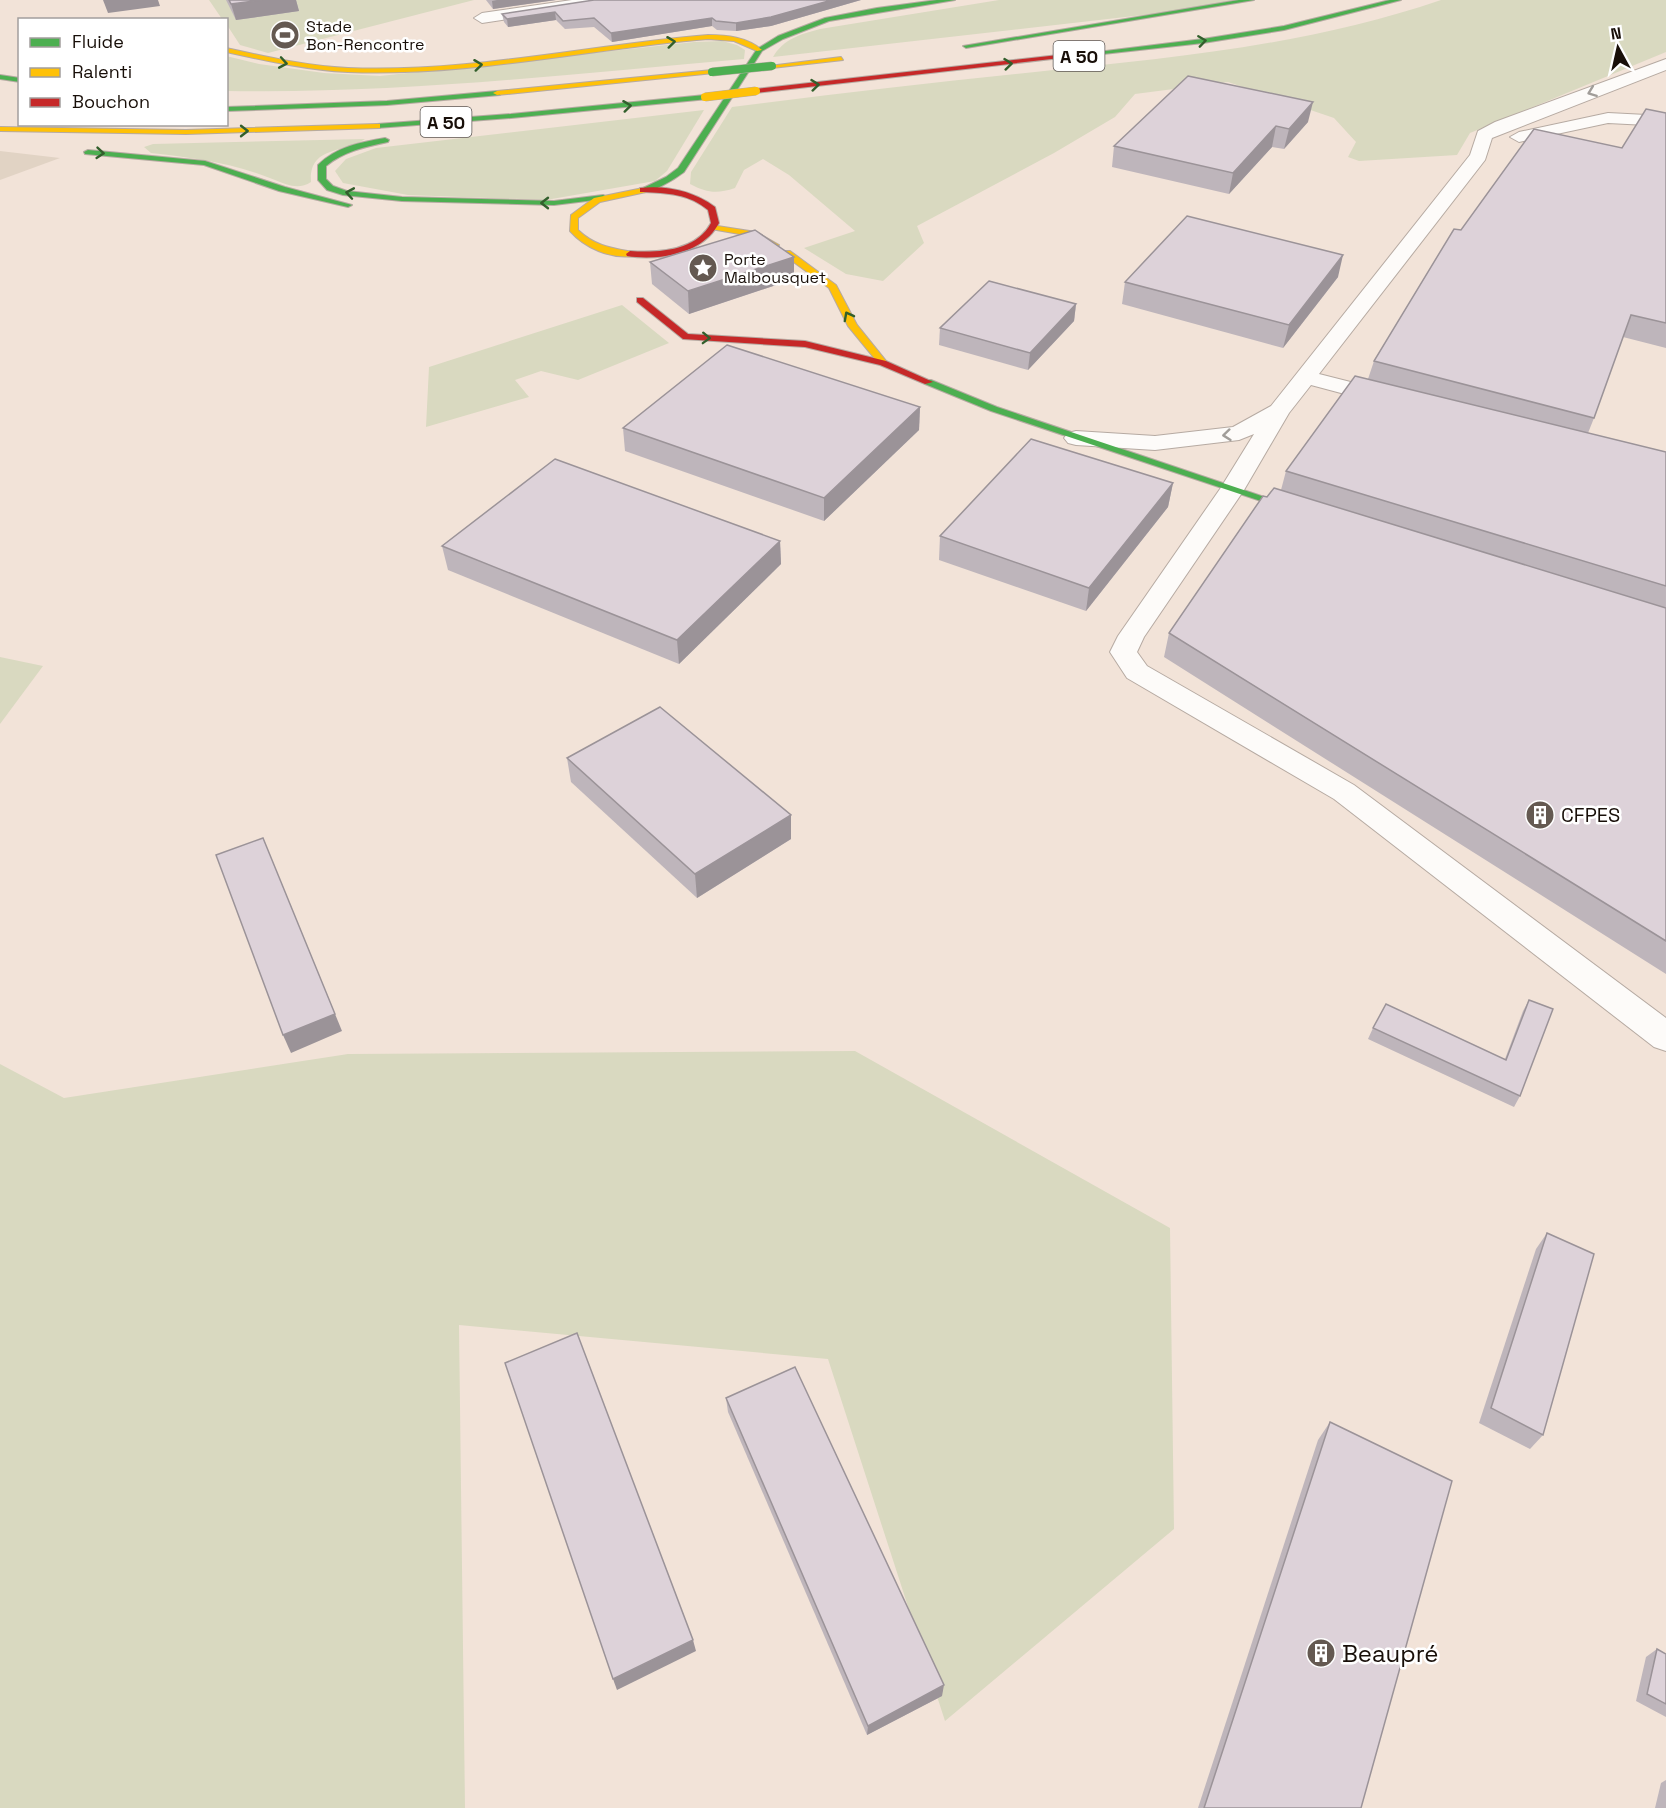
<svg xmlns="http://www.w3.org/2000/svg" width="1666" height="1808" font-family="'Space Grotesk',sans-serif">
  <rect width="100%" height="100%" fill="#f2e3d8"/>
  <!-- industrial -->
  <path fill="#e1d3c4" d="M 0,151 L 60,158 L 0,180 Z"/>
  <!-- green -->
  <g fill="#d9d9c0">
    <path d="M 209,0 L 474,0 L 268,53 L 240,45 L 227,25 L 226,20 L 222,19 Z"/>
    <path d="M 999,0 L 1234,0 L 1178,11 L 773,57 C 783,39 801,34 820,29 Z"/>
    <path d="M 1441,0 L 1666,0 L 1666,52 L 1470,133 L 1457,155 L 1359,161 L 1348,157 L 1356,142 L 1334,118 L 1228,82 L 1135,94 L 1115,117 L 1054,153 L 917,226 L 924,243 L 883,281 L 846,274 L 804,248 L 855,231 L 789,175 L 763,159 L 744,170 L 735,188 C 717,194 707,193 690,184 L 691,172 L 732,107 C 833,94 934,82 1035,72 C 1172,58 1310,45 1441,0 Z"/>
    <path d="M 722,41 L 737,45 L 745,50 L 744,59 C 572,74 400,94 227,91 L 226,56 L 259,64 L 324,73 L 380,76 L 694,42 Z"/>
    <path d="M 704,110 L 667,171 L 655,181 L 546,200 L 408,195 L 343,183 L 335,171 L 346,159 L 376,148 Z"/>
    <path d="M 365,139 C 344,154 309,145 311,182 C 299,190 287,185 275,180 C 234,163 195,158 151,153 L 144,147 L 153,144 Z"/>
    <path d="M 622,305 L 669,343 L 578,380 L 541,371 L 515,380 L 529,397 L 426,427 L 429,367 Z"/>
    <path d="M 0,657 L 43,666 L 0,724 Z"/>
    <path d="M 855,1051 L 1170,1228 L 1174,1529 L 945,1721 L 828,1359 L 459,1325 L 465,1808 L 0,1808 L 0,1064 L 64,1098 L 348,1054 Z"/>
  </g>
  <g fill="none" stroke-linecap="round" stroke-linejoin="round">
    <!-- street casing -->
    <g stroke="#b6aaa2" stroke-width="2">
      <g id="street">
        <path d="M 572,0 L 610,0 L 602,5 L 482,23 L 474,18 L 482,13 Z"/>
        <path d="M 1666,59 L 1666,70 L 1492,138 L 1485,160 L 1319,374 L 1394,393 L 1397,398 L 1394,403 L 1386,405 L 1311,385 L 1289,413 L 1244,490 L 1144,637 L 1137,652 L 1147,666 L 1354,785 L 1666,1018 L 1666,1051 L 1654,1047 L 1334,799 L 1127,678 L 1110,652 L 1118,636 L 1220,489 L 1254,434 L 1239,440 L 1155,450 L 1076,445 L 1068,443 L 1064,438 L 1068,433 L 1076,431 L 1155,436 L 1233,427 L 1271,406 L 1470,155 L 1478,131 L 1495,122 Z"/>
        <path d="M 1608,113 L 1666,116 L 1666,126 L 1608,123 L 1519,142 L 1510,137 L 1519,132 Z"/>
      </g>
    </g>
    <!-- fast casing -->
    <g stroke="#b6aaa2" stroke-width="2">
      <g id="fast">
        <path d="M 937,0 L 955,0 L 829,21 L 783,39 L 762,51 L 684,172 C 675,179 649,196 639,190 L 666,177 L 678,168 L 757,49 L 778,36 L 825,18 L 877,8 Z"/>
        <path d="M 1239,0 L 1254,0 L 966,48 L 963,46 Z"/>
        <path d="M 1390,0 L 1401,0 L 1284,30 L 1203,43 L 1076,57 L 1073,55 L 1203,39 L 1284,26 Z"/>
        <path d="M 0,75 L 20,78 L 20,82 L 0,79 Z"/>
        <path d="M 497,91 L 500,91 L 500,95 L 387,105 L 226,111 L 226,107 L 387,101 Z"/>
        <path d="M 705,95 L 708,95 L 708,99 L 511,118 L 377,128 L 373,126 L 377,124 L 511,114 Z"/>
        <path d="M 385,138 L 389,140 L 388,142 C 365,147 344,151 326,166 L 326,179 L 333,186 L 347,191 L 402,197 L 554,201 L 603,195 L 607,197 L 603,199 L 554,205 L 402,201 L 343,195 L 327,190 L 318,180 L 318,165 C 336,147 361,142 385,138 Z"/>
        <path d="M 88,150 L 205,161 L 285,187 L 352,205 L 348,207 L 279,191 L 204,165 L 85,154 L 84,152 Z"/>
        <path d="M 925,380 L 931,380 L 997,407 L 1309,512 L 1304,515 L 1300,514 L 991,411 L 925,384 Z"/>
      </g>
    </g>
    <!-- slow casing -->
    <g stroke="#b6aaa2" stroke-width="2">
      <g id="slow">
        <path d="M 708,35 C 727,35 747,37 762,50 L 757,51 L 734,41 L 708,39 C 587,49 469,77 348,72 C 307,70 267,61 226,52 L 226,48 C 267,57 307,66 348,68 C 469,73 587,45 708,35 Z"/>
        <path d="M 841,57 L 843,60 L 772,68 L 769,66 Z"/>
        <path d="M 712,70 L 716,72 L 714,73 L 497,95 L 493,93 L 497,91 Z"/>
        <path d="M 377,124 L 380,124 L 380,128 L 186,134 L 0,131 L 0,127 L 186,130 Z"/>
        <path d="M 643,188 L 646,188 L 646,192 L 600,202 L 578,218 L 578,230 C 595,246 611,248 633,252 L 633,256 C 610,259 585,248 570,231 L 571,215 L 594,198 Z"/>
        <path d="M 711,225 L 756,232 L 779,245 L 772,247 L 751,236 L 711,229 Z"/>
        <path d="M 784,251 L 790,251 L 836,285 L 857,325 L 886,361 L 886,365 L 880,365 L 848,326 L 829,288 L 784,255 Z"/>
      </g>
    </g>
    <!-- jam casing -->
    <g stroke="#b6aaa2" stroke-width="2">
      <g id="jam">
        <path d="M 1076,53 L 1078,56 L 756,93 L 752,91 L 756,89 Z"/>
        <path d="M 640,188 C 666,185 694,191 715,207 L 719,223 C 703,254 659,261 627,256 L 626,254 L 630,251 C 659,253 696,251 711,223 L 708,210 C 689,194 667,193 643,192 L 640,192 Z"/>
        <path d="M 637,298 L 643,298 L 688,334 L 805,341 L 886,361 L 933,382 L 925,384 L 880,365 L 805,347 L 683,339 L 637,302 Z"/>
      </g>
    </g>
    <!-- street -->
    <use href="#street" fill="#fdfbf9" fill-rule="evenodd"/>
    <!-- fast -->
    <use href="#fast" fill="#4caf50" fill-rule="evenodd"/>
    <!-- slow -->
    <use href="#slow" fill="#ffc107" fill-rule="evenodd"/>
    <!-- jam -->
    <use href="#jam" fill="#c62828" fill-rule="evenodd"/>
    <!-- fast-bridge casing -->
    <g stroke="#b6aaa2" stroke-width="9" stroke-linecap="butt">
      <path id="fast-bridge" d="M 712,72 L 772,66"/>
    </g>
    <!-- slow-bridge casing -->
    <g stroke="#b6aaa2" stroke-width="9" stroke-linecap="butt">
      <path id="slow-bridge" d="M 705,97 L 756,91"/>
    </g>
    <!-- fast-bridge -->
    <use href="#fast-bridge" stroke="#4caf50" stroke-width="8"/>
    <!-- slow-bridge -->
    <use href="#slow-bridge" stroke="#ffc107" stroke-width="8"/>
  </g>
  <!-- wall -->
  <g fill="#beb5bb">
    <path d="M 226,0 L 296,0 L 299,11 L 236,20 Z"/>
    <path d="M 486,0 L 556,0 L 493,9 Z"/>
    <path d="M 594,0 L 861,0 L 771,26 L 736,31 L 717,30 L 712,26 L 612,42 L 594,27 L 565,29 L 556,20 L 508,27 L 504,22 L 502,14 Z"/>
    <path d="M 1666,113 L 1666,348 L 1623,337 L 1594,418 L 1588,433 L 1666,452 L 1666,974 L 1164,657 L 1169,633 L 1267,497 L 1281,490 L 1286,471 L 1368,379 L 1374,361 L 1461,230 L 1622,148 Z"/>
    <path d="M 1308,122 L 1284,149 L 1272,147 L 1229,194 L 1112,167 L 1114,146 Z"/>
    <path d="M 794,257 L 794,279 L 689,314 L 652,284 L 650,262 Z"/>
    <path d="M 1338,277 L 1283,348 L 1122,304 L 1125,282 Z"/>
    <path d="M 1076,304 L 1074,321 L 1028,370 L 939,345 L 940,328 Z"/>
    <path d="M 920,407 L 919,430 L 824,521 L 625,451 L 623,428 Z"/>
    <path d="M 1173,483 L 1168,507 L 1086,611 L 939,560 L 940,536 Z"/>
    <path d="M 780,541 L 781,564 L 679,664 L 448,570 L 442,546 Z"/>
    <path d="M 567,758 L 791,839 L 697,898 L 571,782 Z"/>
    <path d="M 1529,1000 L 1520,1096 L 1514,1107 L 1368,1039 L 1373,1028 L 1505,1059 L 1523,1011 Z"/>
    <path d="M 1547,1233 L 1543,1435 L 1530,1449 L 1479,1423 L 1536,1249 Z"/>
    <path d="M 726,1398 L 942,1696 L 867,1735 L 728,1412 Z"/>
    <path d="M 1330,1422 L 1361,1808 L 1198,1808 L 1318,1440 Z"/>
    <path d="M 1657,1649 L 1666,1654 L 1666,1717 L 1636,1701 L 1646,1657 Z"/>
    <path d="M 1666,1780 L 1666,1808 L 1655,1808 L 1661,1783 Z"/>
  </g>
  <!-- shaded-wall -->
  <g fill="#9b9398">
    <path d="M 103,0 L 158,0 L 160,6 L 108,13 Z"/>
    <path d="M 262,0 L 296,0 L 299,11 L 236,20 L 231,4 Z"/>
    <path d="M 497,0 L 556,0 L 493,9 L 492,1 Z"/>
    <path d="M 832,0 L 861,0 L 771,26 L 736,31 L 736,23 Z"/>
    <path d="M 555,12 L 556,20 L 508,27 L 507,19 Z"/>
    <path d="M 712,18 L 712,26 L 612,42 L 611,33 Z"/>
    <path d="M 1313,102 L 1308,122 L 1284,149 L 1289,129 Z"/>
    <path d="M 1276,126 L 1272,147 L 1229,194 L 1233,173 Z"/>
    <path d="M 1343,255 L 1338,277 L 1283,348 L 1289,325 Z"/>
    <path d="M 794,257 L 794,279 L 689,314 L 688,291 Z"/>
    <path d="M 1076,304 L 1074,321 L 1028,370 L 1030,353 Z"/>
    <path d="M 920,407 L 919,430 L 824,521 L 824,498 Z"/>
    <path d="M 1173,483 L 1168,507 L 1086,611 L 1089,588 Z"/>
    <path d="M 780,541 L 781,564 L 679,664 L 677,640 Z"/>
    <path d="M 791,815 L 791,839 L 697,898 L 695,874 Z"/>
    <path d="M 263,838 L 342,1031 L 291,1053 L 283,1035 Z"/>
    <path d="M 693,1640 L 696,1651 L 617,1690 L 613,1679 Z"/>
    <path d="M 944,1685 L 942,1696 L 867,1735 L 868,1726 Z"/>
  </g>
  <!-- building -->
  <g fill="#ddd2d9" stroke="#9b9398" stroke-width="1.5">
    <path d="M 229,0 L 262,0 L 231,4 Z"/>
    <path d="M 594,0 L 832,0 L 771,17 L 736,23 L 716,21 L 712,18 L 611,33 L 594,18 L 563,21 L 555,12 L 507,19 L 502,14 Z"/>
    <path d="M 1188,76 L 1313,102 L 1289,129 L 1276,126 L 1233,173 L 1114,146 Z"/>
    <path d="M 1646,109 L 1666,113 L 1666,323 L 1631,315 L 1594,418 L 1374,361 L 1454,229 L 1461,230 L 1534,129 L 1622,148 Z"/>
    <path d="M 1187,216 L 1343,255 L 1289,325 L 1125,282 Z"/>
    <path d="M 755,230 L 794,257 L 688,291 L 650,262 Z"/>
    <path d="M 989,281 L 1076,304 L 1030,353 L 940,328 Z"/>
    <path d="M 727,345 L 920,407 L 824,498 L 623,428 Z"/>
    <path d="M 1355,376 L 1666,452 L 1666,586 L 1286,471 Z"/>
    <path d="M 1031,439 L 1173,483 L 1089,588 L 940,536 Z"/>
    <path d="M 555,459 L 780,541 L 677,640 L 442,546 Z"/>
    <path d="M 1274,488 L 1666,608 L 1666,941 L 1169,633 L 1263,496 L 1267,497 Z"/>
    <path d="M 660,707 L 791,815 L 695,874 L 567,758 Z"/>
    <path d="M 263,838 L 335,1014 L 283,1035 L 216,855 Z"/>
    <path d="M 1529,1000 L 1553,1009 L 1520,1096 L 1373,1028 L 1386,1004 L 1506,1060 Z"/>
    <path d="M 1547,1233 L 1594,1254 L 1543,1435 L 1491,1408 Z"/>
    <path d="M 577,1333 L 693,1640 L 613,1679 L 505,1363 Z"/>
    <path d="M 795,1367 L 944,1685 L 868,1726 L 726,1398 Z"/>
    <path d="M 1330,1422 L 1452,1481 L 1361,1808 L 1204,1808 Z"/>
    <path d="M 1657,1649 L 1666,1654 L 1666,1704 L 1647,1694 Z"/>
  </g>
  <!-- one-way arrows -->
  <defs><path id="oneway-chevron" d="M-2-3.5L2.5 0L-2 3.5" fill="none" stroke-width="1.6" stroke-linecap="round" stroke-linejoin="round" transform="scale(1.5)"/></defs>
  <g stroke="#325f2c">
    <use href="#oneway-chevron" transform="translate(1202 41) rotate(-8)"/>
    <use href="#oneway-chevron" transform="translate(671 42) rotate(-7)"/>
    <use href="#oneway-chevron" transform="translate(283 63) rotate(10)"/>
    <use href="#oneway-chevron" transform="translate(1008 64) rotate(-6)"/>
    <use href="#oneway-chevron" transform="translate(478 65) rotate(-7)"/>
    <use href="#oneway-chevron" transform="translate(815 85) rotate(-6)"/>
    <use href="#oneway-chevron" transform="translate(627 106) rotate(-7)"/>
    <use href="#oneway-chevron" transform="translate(244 131)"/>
    <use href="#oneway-chevron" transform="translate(100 153) rotate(5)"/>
    <use href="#oneway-chevron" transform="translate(350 193) rotate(-170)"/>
    <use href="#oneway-chevron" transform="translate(545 203) rotate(180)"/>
    <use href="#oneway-chevron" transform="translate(848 316) rotate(-118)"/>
    <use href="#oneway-chevron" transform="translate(706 338) rotate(2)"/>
  </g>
  <g stroke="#a19d99">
    <use href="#oneway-chevron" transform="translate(1592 92) rotate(159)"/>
    <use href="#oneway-chevron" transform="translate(1227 435) rotate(174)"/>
  </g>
  <!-- icons -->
  <defs>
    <g id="stadium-disc" transform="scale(1.5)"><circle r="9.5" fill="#645951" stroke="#fff"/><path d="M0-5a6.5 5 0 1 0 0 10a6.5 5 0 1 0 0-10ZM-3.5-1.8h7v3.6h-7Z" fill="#fff"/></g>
    <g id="sight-disc" transform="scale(1.5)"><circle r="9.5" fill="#645951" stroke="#fff"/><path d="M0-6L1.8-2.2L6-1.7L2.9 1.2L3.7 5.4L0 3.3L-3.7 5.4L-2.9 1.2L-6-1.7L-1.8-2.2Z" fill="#fff"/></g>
    <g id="building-disc" transform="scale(1.5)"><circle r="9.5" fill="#645951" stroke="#fff"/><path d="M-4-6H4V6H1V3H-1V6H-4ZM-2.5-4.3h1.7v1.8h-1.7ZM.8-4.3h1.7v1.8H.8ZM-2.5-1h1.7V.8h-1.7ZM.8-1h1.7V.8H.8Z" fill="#fff"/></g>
  </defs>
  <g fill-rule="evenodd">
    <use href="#stadium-disc" x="285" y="35"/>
    <use href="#sight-disc" x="703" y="268"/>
    <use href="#building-disc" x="1540" y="815"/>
    <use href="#building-disc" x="1321" y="1653"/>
  </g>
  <g text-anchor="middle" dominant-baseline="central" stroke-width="5" stroke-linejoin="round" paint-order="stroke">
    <!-- far-poi labels -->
    <g font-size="16" fill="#180f09" stroke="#fff" text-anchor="start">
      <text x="306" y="26">Stade<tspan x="306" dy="18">Bon-Rencontre</tspan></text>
      <text x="724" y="259">Porte<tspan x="724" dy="18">Malbousquet</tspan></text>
    </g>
    <!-- shield labels -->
    <g fill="#fff" stroke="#5d5753" stroke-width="1.5">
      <rect x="1053.5" y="41" width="51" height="30" rx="4.5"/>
      <rect x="420.5" y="107" width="51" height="30" rx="4.5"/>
    </g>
    <g font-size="18" font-weight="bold" fill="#180f09">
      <text x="1079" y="56">A 50</text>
      <text x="446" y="122">A 50</text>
    </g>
    <!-- poi labels -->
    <g font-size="20" fill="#180f09" stroke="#fff" text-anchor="start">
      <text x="1561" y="815">CFPES</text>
    </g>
    <!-- near-poi labels -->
    <g font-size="24" fill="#180f09" stroke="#fff" text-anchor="start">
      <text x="1342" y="1653">Beaupré</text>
    </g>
  </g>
  <!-- legend -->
  <rect x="18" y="18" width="210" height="108" fill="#ffffff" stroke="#a39f9d" stroke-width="1.5"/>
  <rect x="30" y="38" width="30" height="9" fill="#4caf50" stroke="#a39f9d" stroke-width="1.5"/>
  <text x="72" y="48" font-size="18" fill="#180f09">Fluide</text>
  <rect x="30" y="68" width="30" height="9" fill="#ffc107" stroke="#a39f9d" stroke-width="1.5"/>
  <text x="72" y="78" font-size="18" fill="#180f09">Ralenti</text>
  <rect x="30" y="98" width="30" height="9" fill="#c62828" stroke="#a39f9d" stroke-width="1.5"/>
  <text x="72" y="108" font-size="18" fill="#180f09">Bouchon</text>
  <!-- north arrow -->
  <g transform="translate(1618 48) rotate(352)" stroke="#ffffff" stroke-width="4.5" paint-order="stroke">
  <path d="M0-4.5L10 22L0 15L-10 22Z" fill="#180f09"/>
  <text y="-9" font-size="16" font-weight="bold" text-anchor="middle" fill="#180f09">N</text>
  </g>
</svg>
